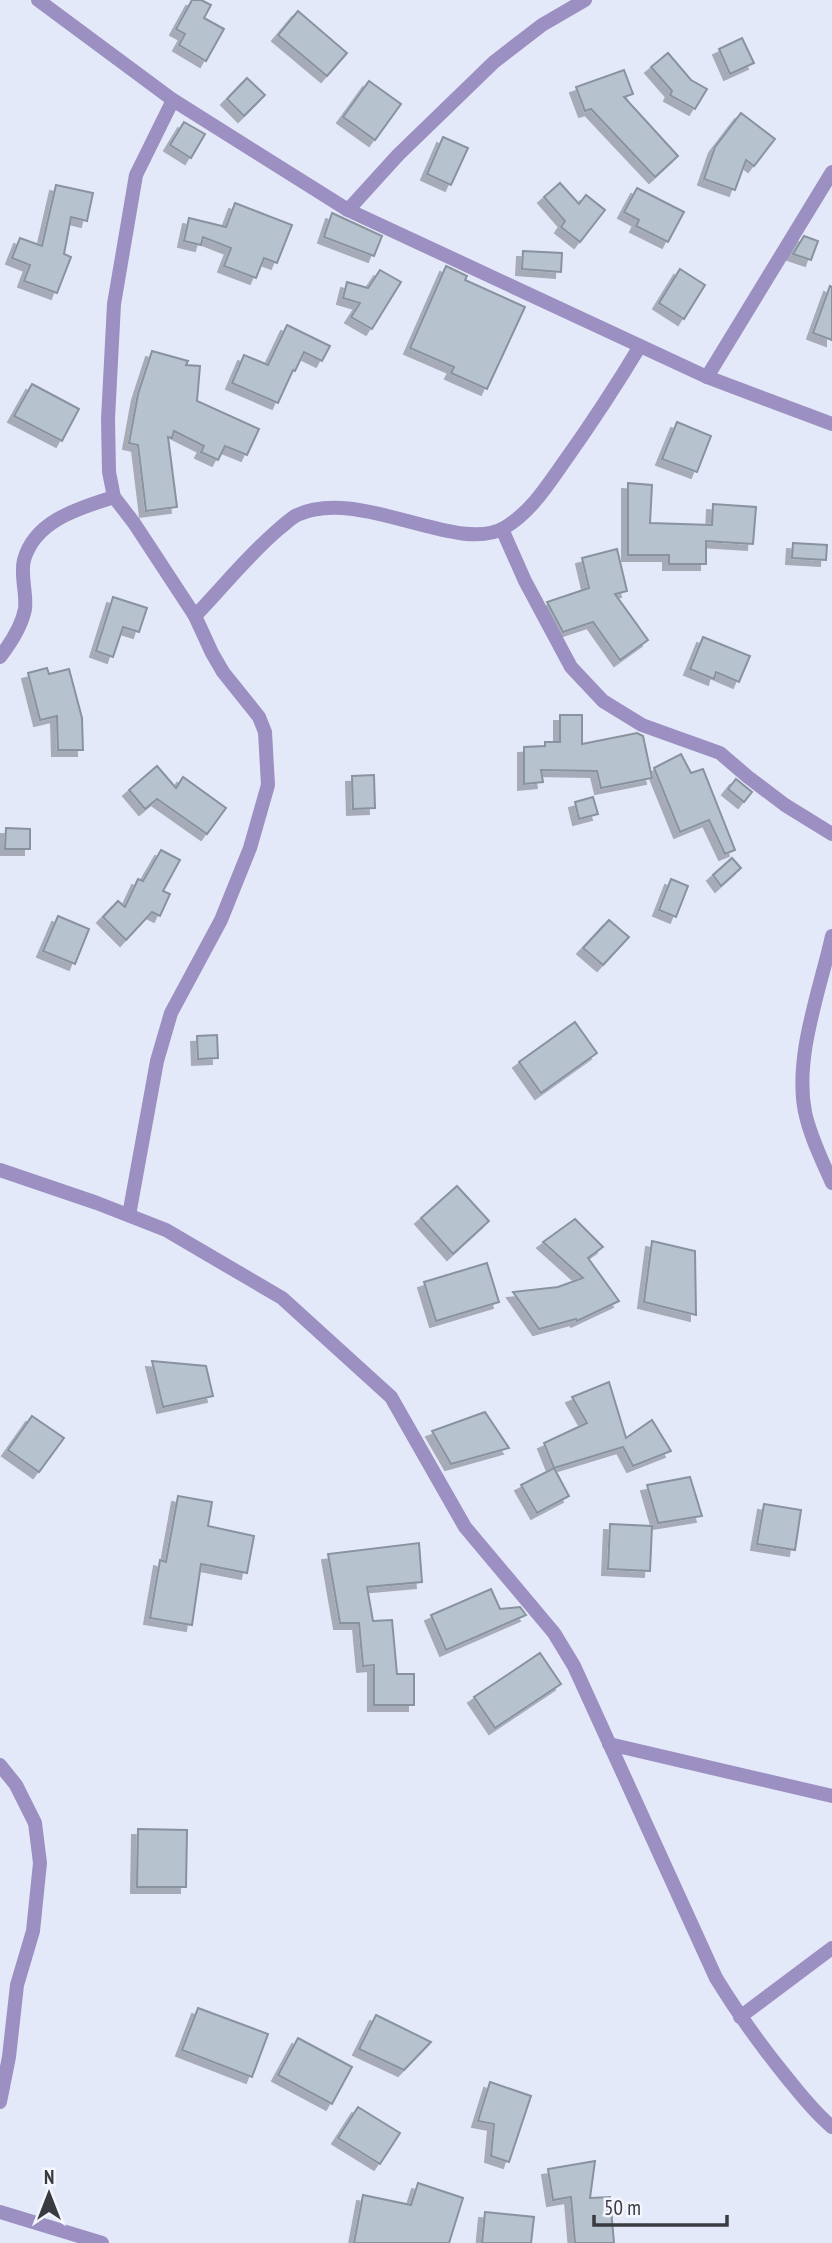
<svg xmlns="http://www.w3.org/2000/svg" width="832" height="2243" font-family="'PT Sans Narrow',sans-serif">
  <defs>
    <filter id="shadow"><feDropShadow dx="-6" dy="6" stdDeviation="0" flood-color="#0004"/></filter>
  </defs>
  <rect width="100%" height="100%" fill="#e4e9f9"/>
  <!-- building -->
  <g fill="#b7c2cf" stroke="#88939f" stroke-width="2" filter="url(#shadow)">
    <path d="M 192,0 L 201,0 L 211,5 L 204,18 L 224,29 L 206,61 L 179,45 L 185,34 L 176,29 Z"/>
    <path d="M 298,11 L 347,53 L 327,76 L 278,35 Z"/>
    <path d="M 742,38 L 754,63 L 730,74 L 719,49 Z"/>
    <path d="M 668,53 L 691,80 L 707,89 L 695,109 L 670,95 L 672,91 L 651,67 Z"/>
    <path d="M 624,70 L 633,94 L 624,97 L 678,156 L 655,177 L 591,109 L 585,111 L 576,87 Z"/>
    <path d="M 247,78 L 265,95 L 244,116 L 227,99 Z"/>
    <path d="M 369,81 L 401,104 L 375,140 L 343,117 Z"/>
    <path d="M 741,113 L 775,139 L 754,166 L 746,160 L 735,190 L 704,179 L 715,147 Z"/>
    <path d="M 184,122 L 205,134 L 191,158 L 170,145 Z"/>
    <path d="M 443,137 L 468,148 L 451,185 L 427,174 Z"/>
    <path d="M 560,183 L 579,204 L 586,195 L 605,210 L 580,242 L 561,227 L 565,221 L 544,197 Z"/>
    <path d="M 56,185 L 93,193 L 87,221 L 71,217 L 64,254 L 71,257 L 57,293 L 24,281 L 30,265 L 12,258 L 20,238 L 42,246 Z"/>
    <path d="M 637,188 L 684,212 L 668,242 L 636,226 L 639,220 L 624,212 Z"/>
    <path d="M 235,203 L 292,225 L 277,263 L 264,258 L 256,278 L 224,266 L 231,248 L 203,237 L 201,245 L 184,241 L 189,218 L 226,227 Z"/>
    <path d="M 332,213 L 382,236 L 374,256 L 324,237 Z"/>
    <path d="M 804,236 L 818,241 L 811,260 L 793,254 Z"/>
    <path d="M 523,251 L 562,253 L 561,272 L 522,269 Z"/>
    <path d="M 446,266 L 467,276 L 465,280 L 525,307 L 487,389 L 451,373 L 454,367 L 410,348 Z"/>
    <path d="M 680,269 L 705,285 L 684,319 L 659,303 Z"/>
    <path d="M 380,270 L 401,282 L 372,329 L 351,317 L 360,303 L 343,298 L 347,282 L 368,288 Z"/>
    <path d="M 830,286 L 832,287 L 832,340 L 813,333 Z"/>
    <path d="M 287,325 L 330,346 L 322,361 L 304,352 L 295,371 L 293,370 L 278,403 L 232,383 L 244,355 L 268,365 Z"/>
    <path d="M 152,351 L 188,361 L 186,365 L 200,366 L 197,401 L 259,429 L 247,455 L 225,446 L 218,460 L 201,452 L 204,446 L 174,431 L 172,438 L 168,437 L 177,507 L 146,511 L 138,445 L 129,443 L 138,394 Z"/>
    <path d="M 32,384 L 79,409 L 62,441 L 14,416 Z"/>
    <path d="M 677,422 L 711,436 L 697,472 L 662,459 Z"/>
    <path d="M 628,483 L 652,485 L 650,523 L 712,525 L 713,504 L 756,507 L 753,544 L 706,541 L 706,564 L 669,564 L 669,555 L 628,555 Z"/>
    <path d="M 793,543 L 827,545 L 826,560 L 792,558 Z"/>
    <path d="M 617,549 L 627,591 L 615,594 L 648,640 L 620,660 L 593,622 L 563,632 L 547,602 L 589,588 L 582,558 Z"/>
    <path d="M 113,597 L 147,608 L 139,632 L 123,627 L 113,657 L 96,651 Z"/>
    <path d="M 703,637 L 750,656 L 739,682 L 716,672 L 714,679 L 690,669 Z"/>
    <path d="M 47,668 L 49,674 L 69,669 L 82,718 L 83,750 L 58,750 L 57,716 L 40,720 L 28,673 Z"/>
    <path d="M 560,715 L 582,715 L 582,744 L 637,733 L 643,736 L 652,778 L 601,788 L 597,771 L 541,770 L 543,782 L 524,784 L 524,747 L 545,746 L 545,742 L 560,742 Z"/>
    <path d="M 681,754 L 691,773 L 703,769 L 735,850 L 725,854 L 709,820 L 680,832 L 654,768 Z"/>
    <path d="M 157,766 L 176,788 L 183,777 L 226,808 L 207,834 L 157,799 L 145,809 L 129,790 Z"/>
    <path d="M 374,775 L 375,808 L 353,809 L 352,776 Z"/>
    <path d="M 736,779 L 752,792 L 744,802 L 728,789 Z"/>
    <path d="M 593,797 L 598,814 L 579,819 L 575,802 Z"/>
    <path d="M 6,828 L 30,829 L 30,849 L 5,849 Z"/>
    <path d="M 161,850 L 180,860 L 163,891 L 170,894 L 160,916 L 152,912 L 126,940 L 103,917 L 118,901 L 125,907 L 138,879 L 143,881 Z"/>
    <path d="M 732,858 L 741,868 L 721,886 L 713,875 Z"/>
    <path d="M 671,879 L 688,886 L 676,917 L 659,910 Z"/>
    <path d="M 58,916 L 89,929 L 75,964 L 43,951 Z"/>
    <path d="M 609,920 L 629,937 L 603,965 L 583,948 Z"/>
    <path d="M 575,1022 L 597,1053 L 541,1093 L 519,1062 Z"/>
    <path d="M 217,1035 L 218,1058 L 198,1059 L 197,1036 Z"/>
    <path d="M 457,1186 L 489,1221 L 453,1254 L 421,1218 Z"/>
    <path d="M 575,1219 L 603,1247 L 588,1258 L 619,1301 L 577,1321 L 576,1319 L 539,1329 L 513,1292 L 558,1287 L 583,1278 L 543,1242 Z"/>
    <path d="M 652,1241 L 695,1251 L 696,1315 L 644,1302 Z"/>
    <path d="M 487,1263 L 499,1302 L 436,1321 L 424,1282 Z"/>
    <path d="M 152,1361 L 206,1366 L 213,1396 L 163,1407 Z"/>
    <path d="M 609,1382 L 626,1438 L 652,1420 L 671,1451 L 633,1466 L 623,1447 L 554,1468 L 544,1443 L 587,1423 L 572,1397 Z"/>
    <path d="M 485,1412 L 509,1448 L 451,1464 L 432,1431 Z"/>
    <path d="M 32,1416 L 64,1438 L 39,1472 L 8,1450 Z"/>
    <path d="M 554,1468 L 569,1496 L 537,1513 L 521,1485 Z"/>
    <path d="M 690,1477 L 702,1516 L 658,1523 L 647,1485 Z"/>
    <path d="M 178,1496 L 212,1502 L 208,1526 L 254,1536 L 247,1573 L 201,1564 L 192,1625 L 150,1618 L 160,1560 L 166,1562 Z"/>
    <path d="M 764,1504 L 801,1510 L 795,1550 L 757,1544 Z"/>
    <path d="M 610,1524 L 652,1526 L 650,1571 L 608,1569 Z"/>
    <path d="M 419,1543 L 422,1582 L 367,1587 L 373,1621 L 392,1620 L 397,1674 L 414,1674 L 414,1705 L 374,1705 L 374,1665 L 363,1666 L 359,1623 L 340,1623 L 328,1554 Z"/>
    <path d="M 491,1589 L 500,1609 L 520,1607 L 526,1615 L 446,1650 L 431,1615 Z"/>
    <path d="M 540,1653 L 561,1684 L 495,1728 L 474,1697 Z"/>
    <path d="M 138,1829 L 187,1830 L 186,1887 L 137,1887 Z"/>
    <path d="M 198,2008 L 268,2034 L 252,2077 L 182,2050 Z"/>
    <path d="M 376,2015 L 431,2042 L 404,2070 L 359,2049 Z"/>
    <path d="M 298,2038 L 352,2067 L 332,2104 L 278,2075 Z"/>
    <path d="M 490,2082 L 531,2096 L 509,2162 L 491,2156 L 494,2124 L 478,2121 Z"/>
    <path d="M 358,2107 L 400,2133 L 380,2164 L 338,2138 Z"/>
    <path d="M 595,2161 L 590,2198 L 610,2197 L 614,2243 L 575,2243 L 571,2197 L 553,2200 L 548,2169 Z"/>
    <path d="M 418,2183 L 463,2198 L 449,2243 L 354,2243 L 363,2195 L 411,2205 Z"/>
    <path d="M 485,2212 L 534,2217 L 531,2243 L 482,2243 Z"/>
  </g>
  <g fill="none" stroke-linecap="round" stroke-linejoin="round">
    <!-- street -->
    <g stroke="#9c8fc1" stroke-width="14">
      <path d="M 38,0 L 173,100 L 348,210 L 707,377 L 832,424"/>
      <path d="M 348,210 L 398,155 L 494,62 L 542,25 L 585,0"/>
      <path d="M 707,377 L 832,172"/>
      <path d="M 502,529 L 525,581 L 571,667 L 603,701 L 642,725 L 720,753 L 748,777 L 785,805 L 832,834"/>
      <path d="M 195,616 C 223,587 249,554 280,528 C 285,524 291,518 297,515 C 359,486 457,555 504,528 C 531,512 547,486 564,462 C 591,424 616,386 640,346"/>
      <path d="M 0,657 C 10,644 22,625 25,609 C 27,593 20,575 24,560 C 35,520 80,508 114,497"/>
      <path d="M 832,936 C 820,990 794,1057 805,1112 C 810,1136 822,1160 832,1183"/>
      <path d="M 0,1170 L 97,1203 L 166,1230 L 282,1298 L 391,1397 L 465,1527 L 554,1633 L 574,1666 L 716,1978 C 738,2014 762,2047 788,2079 C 802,2096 815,2113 832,2127"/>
      <path d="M 129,1215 L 157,1061 L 171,1013 L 221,920 L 250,848 L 268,785 L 265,732 L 259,717 L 223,672 L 212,653 L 195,616 L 134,523 L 114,497 L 109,472 L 108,419 L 114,304 L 136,175 L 173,100"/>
      <path d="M 609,1744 L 832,1796"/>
      <path d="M 0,1765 L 16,1785 L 35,1823 L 40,1863 L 33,1931 L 17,1985 L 9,2057 L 0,2102"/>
      <path d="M 740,2017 L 832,1948"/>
      <path d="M 0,2212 L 102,2243"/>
    </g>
  </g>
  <!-- north arrow -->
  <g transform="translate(49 2194)" stroke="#f4f6fd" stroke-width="5" paint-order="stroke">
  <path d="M0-5L12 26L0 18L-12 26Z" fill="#393b41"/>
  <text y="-10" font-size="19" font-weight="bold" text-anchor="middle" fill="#393b41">N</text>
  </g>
  <!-- scale -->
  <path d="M594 2215v10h133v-10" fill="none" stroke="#393b41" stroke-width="3.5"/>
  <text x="604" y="2215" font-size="21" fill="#393b41" stroke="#f4f6fd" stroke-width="5" paint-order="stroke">50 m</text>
</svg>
